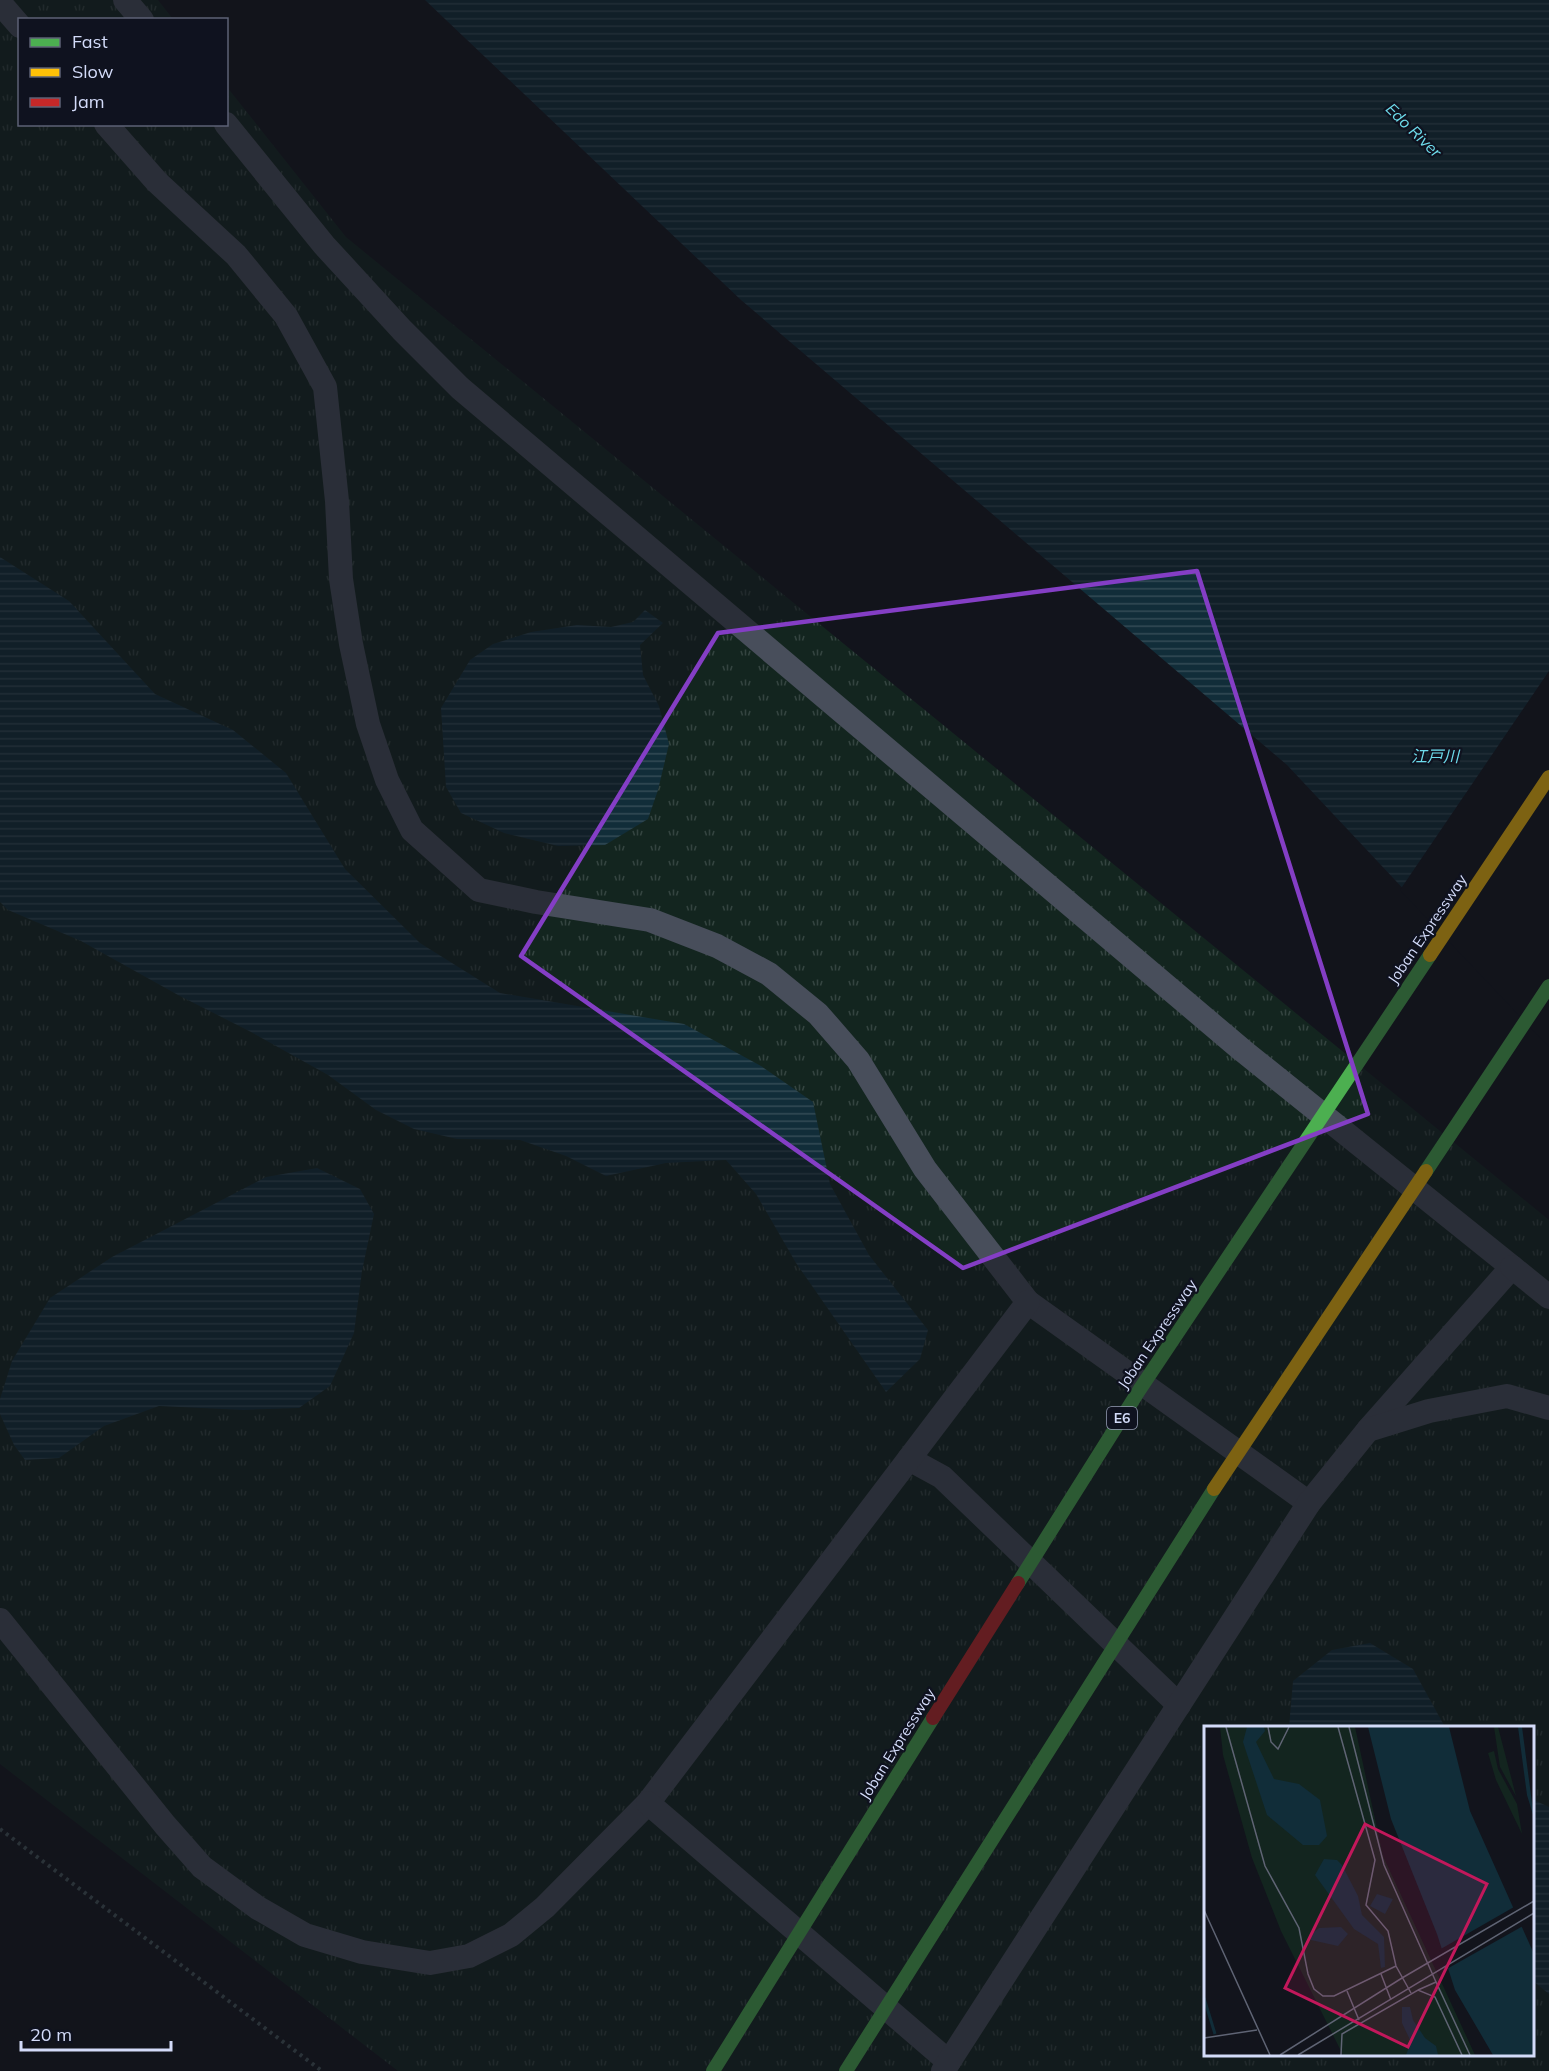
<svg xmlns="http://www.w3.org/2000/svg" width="1549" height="2071" font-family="Mulish,'Noto Sans JP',sans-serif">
  <defs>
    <pattern id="grass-tufts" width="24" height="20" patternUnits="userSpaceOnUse" patternTransform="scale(1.5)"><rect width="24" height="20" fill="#13251f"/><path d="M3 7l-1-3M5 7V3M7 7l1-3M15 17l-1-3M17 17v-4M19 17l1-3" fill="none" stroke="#344440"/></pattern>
    <pattern id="water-rules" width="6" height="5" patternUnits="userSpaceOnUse" patternTransform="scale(1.5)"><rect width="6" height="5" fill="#112d39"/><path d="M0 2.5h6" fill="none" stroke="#334b56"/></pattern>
  </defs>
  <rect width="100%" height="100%" fill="#12141c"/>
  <!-- grass -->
  <path fill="url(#grass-tufts)" fill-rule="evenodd" d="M 0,0 L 158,0 L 173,19 L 20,20 L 20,124 L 226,124 L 227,87 L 346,237 L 1549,1220 L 1549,2071 L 398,2071 L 0,1764 ZM 1206,1728 L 1532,1728 L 1532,2054 L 1206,2054 Z"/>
  <!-- water -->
  <g fill="url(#water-rules)">
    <path d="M 425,0 L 1549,0 L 1549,1044 L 1287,765 L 741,300 Z"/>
    <path d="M 0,557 L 69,601 L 155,694 L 233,730 L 286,773 L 345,869 L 420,943 L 500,993 L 684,1024 L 761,1066 L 813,1102 L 830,1184 L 869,1255 L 928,1330 L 920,1359 L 886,1392 L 796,1263 L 756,1194 L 726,1160 L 666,1163 L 606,1176 L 566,1156 L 520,1140 L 457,1139 L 414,1129 L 376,1110 L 328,1075 L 251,1032 L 178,995 L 81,941 L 8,910 L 0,902 Z"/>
    <path d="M 645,610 L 663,623 L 640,645 L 643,675 L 659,706 L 669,744 L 658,790 L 648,819 L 605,845 L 558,846 L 504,833 L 461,813 L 446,787 L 441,708 L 470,660 L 493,644 L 531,632 L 577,625 L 611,627 L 633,622 Z"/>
    <path d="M 317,1168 L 360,1189 L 374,1214 L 362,1271 L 354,1333 L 330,1386 L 299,1408 L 243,1410 L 159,1406 L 104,1426 L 59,1458 L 25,1460 L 14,1445 L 0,1414 L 0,1399 L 12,1361 L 50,1298 L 112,1257 L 266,1177 Z"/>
    <path d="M 1370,1643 L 1413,1669 L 1445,1727 L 1289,1727 L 1293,1681 L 1332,1650 Z"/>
    <path d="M 1532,1799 L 1549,1807 L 1549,1994 L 1533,1981 Z"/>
  </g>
  <!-- pier -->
  <path fill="#12141c" d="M 1549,671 L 1549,1047 L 1400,890 Z"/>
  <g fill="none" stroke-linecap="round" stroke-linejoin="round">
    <!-- path -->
    <path stroke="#48585b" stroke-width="4" stroke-dasharray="3 4.5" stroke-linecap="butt" d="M 0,1829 L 322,2071"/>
    <!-- lane -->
    <g stroke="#484e5b" stroke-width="24">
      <path d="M 125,0 L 142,20"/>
      <path d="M 0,3 L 20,26"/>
      <path d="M 106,124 L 157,182 L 236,255 L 286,316 L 325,387 L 337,501 L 341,579 L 351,644 L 368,724 L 387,780 L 412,830 L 479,890 L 536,902 L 650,920 L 717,946 L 769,974 L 818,1014 L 858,1060 L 925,1169 L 1028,1302 L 1309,1503"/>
      <path d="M 226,124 L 324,245 L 402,330 L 460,388 L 1242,1050 L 1512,1267 L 1368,1430"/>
      <path d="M 1512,1267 L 1549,1297"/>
      <path d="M 909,1459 L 942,1477 L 1179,1705"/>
      <path d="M 0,1620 L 165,1825 L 202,1867 L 258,1908 L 305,1935 L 362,1952 L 430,1963 L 469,1956 L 511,1935 L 545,1907 L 648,1803 L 1028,1302"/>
      <path d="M 648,1803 L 949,2062"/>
      <path d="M 943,2071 L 1309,1503 L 1368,1430 L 1429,1411 L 1507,1396 L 1549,1408"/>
    </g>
    <!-- fast-bridge -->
    <g stroke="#4caf50" stroke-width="14">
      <path d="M 1426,1171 L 1549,986"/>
      <path d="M 1018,1583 L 1140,1389 L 1430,955"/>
      <path d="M 713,2071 L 933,1718"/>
      <path d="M 846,2071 L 1214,1489"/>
    </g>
    <!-- slow-bridge -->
    <g stroke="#ffc107" stroke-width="14">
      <path d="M 1430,955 L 1549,777"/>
      <path d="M 1214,1489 L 1426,1171"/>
    </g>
    <!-- jam-bridge -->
    <path stroke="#c62828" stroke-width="14" d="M 933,1718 L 1018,1583"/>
  </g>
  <!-- marked area -->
  <path d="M0 0H1549V2071H0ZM 1197,571 L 1368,1114 L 963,1268 L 521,956 L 718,633 Z" fill="#12141c" fill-opacity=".55" fill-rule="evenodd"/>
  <path fill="none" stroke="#843ec5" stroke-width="4.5" stroke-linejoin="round" d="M 1197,571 L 1368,1114 L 963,1268 L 521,956 L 718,633 Z"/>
  <g text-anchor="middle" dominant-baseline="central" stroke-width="4.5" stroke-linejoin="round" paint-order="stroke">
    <!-- shield labels -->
    <rect fill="#0f121f" stroke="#989fb8" stroke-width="1.5" x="1107" y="1407" width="30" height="22" rx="4.5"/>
    <g font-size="14" font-weight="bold" fill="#d3dbf9">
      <text x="1122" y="1418">E6</text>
    </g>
    <!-- street labels -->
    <g font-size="15" fill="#d3dbf9" stroke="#0f121f">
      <text transform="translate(1427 929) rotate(-56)">Joban Expressway</text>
      <text transform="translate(1157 1334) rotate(-56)">Joban Expressway</text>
      <text transform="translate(897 1744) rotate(-58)">Joban Expressway</text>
    </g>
    <!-- water labels -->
    <g font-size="16" font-style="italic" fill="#6edcec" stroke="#0f121f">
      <text transform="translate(1414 130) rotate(44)">Edo River</text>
      <text x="1435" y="756">江戸川</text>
    </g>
  </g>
  <!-- overview -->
  <g transform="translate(1204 1726)">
    <rect width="330" height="330" fill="#12141c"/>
    <path d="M 16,1 L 151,1 L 179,130 L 271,329 L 139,329 L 77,205 L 48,132 L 19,29 ZM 290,1 L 294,1 L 312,70 L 296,41 ZM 290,25 L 294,43 L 313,78 L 318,108 L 292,54 L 284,27 Z" fill="#13251f"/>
    <path d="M 43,1 L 60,1 L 61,5 L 52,16 L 70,53 L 95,58 L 116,74 L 123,110 L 115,119 L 99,119 L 63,89 L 39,16 ZM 164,1 L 245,1 L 266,85 L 330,228 L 330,329 L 289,329 L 251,264 L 233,208 L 187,93 ZM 314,1 L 318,1 L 330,92 L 323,69 ZM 120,133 L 133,134 L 138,139 L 154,170 L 158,189 L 180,211 L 181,241 L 177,242 L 174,218 L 150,203 L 111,149 ZM 173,168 L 189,173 L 181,188 L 166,180 ZM 137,201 L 144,208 L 134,220 L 107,214 L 106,209 L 115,202 ZM 198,281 L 206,281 L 209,294 L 221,312 L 232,320 L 234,329 L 202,329 L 207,316 L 198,297 Z" fill="#112d39"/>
    <path d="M 310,181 L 319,200 L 241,244 L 235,224 Z" fill="#12141c"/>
    <path fill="none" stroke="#112d39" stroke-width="3" d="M 0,272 L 11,308"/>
    <path fill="none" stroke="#5f6474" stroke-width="1.5" d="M 22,1 L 61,140 L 95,202 L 104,248 L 110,263 L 119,270 L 130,270 L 192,240M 64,1 L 67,16 L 74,23 L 85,1M 134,1 L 171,134 L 162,179 L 184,205 L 192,240 L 207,267M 145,1 L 180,139 L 232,256 L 214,264M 0,184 L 66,329M 177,248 L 187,274M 232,256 L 266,329M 143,265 L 155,294M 0,312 L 53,304M 76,329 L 198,252 L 330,175M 94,329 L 330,187M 137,329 L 138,308 L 214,264 L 231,271 L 258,329"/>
    <path fill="#c2185b" fill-opacity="0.15" stroke="#c2185b" stroke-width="3" d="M 161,98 L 283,158 L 204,321 L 81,262 Z"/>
    <rect width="330" height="330" fill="none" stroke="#d3dbf9" stroke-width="3"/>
  </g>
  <!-- legend -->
  <rect x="18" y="18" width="210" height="108" fill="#0f121f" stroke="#5d6276" stroke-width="1.5"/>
  <rect x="30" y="38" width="30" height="9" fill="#4caf50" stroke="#5d6276" stroke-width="1.5"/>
  <text x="72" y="48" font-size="18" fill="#d3dbf9">Fast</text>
  <rect x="30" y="68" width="30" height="9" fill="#ffc107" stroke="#5d6276" stroke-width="1.5"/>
  <text x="72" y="78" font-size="18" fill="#d3dbf9">Slow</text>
  <rect x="30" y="98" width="30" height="9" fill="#c62828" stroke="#5d6276" stroke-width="1.5"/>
  <text x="72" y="108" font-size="18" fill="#d3dbf9">Jam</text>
  <!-- scale -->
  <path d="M21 2041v9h150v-9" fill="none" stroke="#d3dbf9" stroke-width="3"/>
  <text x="30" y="2041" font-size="18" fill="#d3dbf9" stroke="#0f121f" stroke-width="4.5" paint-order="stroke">20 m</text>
</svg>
